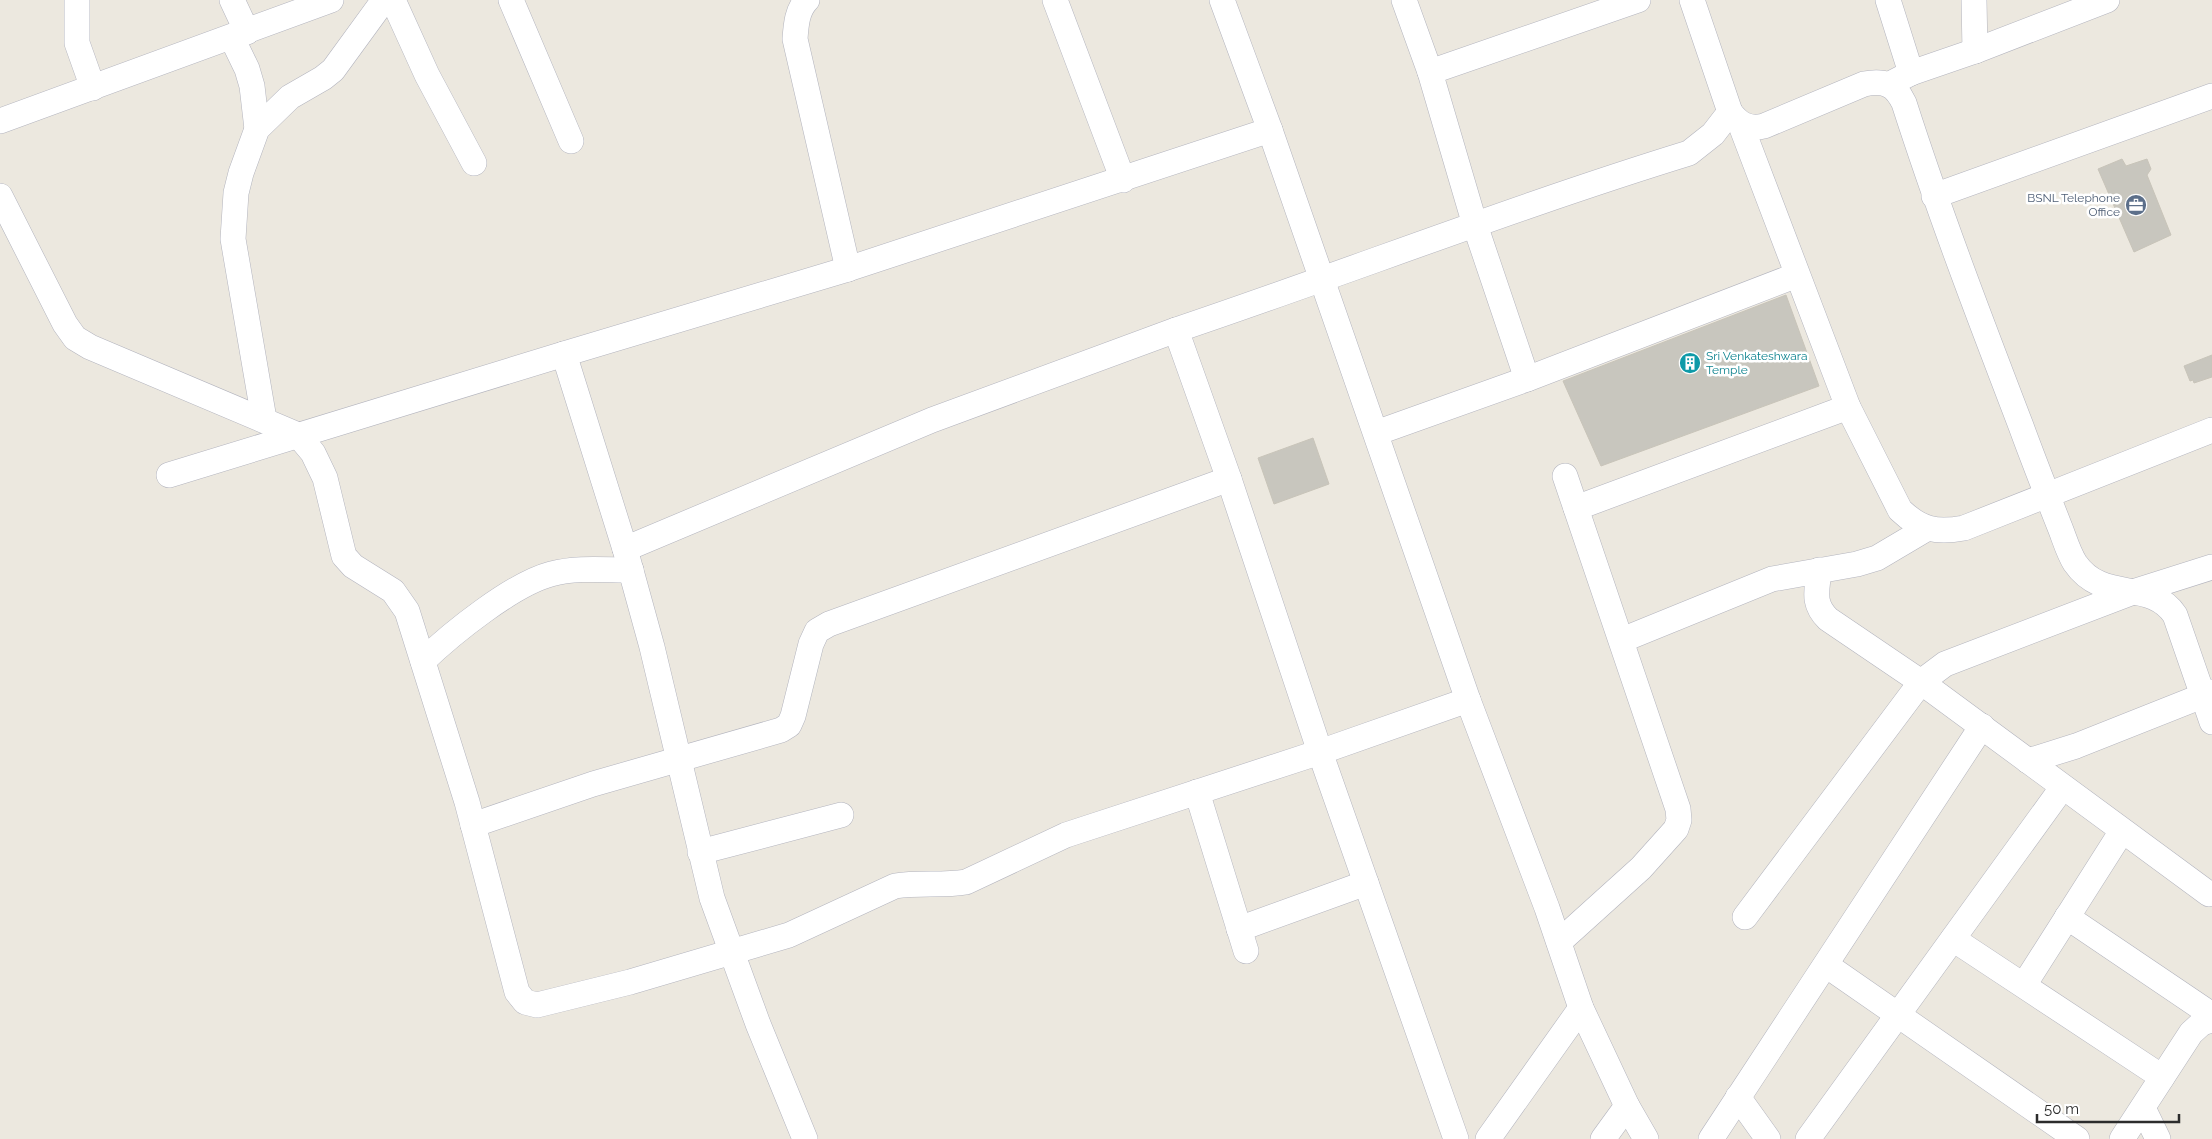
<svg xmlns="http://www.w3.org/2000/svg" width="2212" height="1139" font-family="Raleway,sans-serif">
  <rect width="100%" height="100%" fill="#ece8df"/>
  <!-- building -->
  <g fill="#c8c6be" stroke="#c8c4b9">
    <path d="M 2122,159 L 2126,166 L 2147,159 L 2151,169 L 2147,175 L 2171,235 L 2134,252 L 2098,169 Z"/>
    <path d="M 1786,295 L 1819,386 L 1601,466 L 1563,381 Z"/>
    <path d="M 2212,355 L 2212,377 L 2194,383 L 2193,380 L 2190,381 L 2184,366 Z"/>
    <path d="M 1313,438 L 1329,484 L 1274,504 L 1258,458 Z"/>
  </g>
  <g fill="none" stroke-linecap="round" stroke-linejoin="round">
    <!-- minor casing -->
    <g stroke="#b3b4be" stroke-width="26">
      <g id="minor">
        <path d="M 77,0 L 77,43 L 93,88"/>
        <path d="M 232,0 L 247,32"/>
        <path d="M 393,0 L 427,75 L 474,163"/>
        <path d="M 511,0 L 571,141"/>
        <path d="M 807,0 C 797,10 796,25 795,39 L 848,269"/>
        <path d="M 1055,0 L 1123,180"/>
        <path d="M 1222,0 L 1270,130 L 1468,700 L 1547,908 L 1581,1008 L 1627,1106 L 1646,1139"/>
        <path d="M 1404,0 L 1430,72 L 1475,225 L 1527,379"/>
        <path d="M 1692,0 L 1730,112 C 1739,124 1749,130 1764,126 L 1864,84 C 1884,80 1895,84 1904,103 C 1939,212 1980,319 2021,426 C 2033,459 2046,492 2059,525 C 2064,537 2068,552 2075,563 C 2103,604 2150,578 2175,615 L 2212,722"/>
        <path d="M 1888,0 L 1911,73"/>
        <path d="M 1974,0 L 1975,51"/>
        <path d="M 232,38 L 247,69 L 252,86 L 257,129"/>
        <path d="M 1430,72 L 1638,0"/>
        <path d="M 1890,84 L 1911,73 L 1975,51 L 2107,0"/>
        <path d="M 0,121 L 331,0"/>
        <path d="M 1740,123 L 1848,407 L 1900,510 C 1921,530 1936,533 1964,528 L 2212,430"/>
        <path d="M 0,196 L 65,324 L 75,338 L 90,347 L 298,435 L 313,453 L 325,478 L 344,556 L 353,566 L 393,591 L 407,611 L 467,802 L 517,992 L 525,1002 L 537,1005 L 630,982 L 789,935 L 895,886 C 919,882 942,886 966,882 L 1066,835 L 1320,752 L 1468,700"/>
        <path d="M 1934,196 L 2212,96"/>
        <path d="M 1176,330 C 1348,272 1517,206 1689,153 L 1713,134 L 1730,112"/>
        <path d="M 564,354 L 625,549 L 652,647 L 712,898 L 758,1024 L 805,1139"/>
        <path d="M 264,419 L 233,239 L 236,193 L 241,173 L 257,129 L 290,97 L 323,78 L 333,70 L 384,0"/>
        <path d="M 1376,433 L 1527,379 L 1797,275"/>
        <path d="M 169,475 L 564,354 L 848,269 L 1270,130"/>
        <path d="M 1576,508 L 1848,407"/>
        <path d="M 625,549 L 932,420 L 1176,330 L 1229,479 L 1320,752 L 1456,1139"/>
        <path d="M 1819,570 C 1817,591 1812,603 1828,619 L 1921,682 L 2209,894"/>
        <path d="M 1622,640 L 1772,579 L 1857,564 L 1877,558 L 1926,529"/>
        <path d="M 423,661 C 452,633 513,584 551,574 C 577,567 604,570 631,570"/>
        <path d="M 2028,761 L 2076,746 L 2212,692"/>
        <path d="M 1197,792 L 1246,951"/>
        <path d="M 473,825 L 593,784 L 781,730 L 789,725 L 793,716 L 811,644 L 817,631 L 829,624 L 1229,479"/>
        <path d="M 700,852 L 841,815"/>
        <path d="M 1745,917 L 1921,682 L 1945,664 L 2133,592 L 2212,567"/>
        <path d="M 2067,917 L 2212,1015"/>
        <path d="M 1239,929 L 1366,883"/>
        <path d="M 1953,939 L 2162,1077"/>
        <path d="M 1559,942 L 1641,868 L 1676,829 L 1679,820 L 1678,809 L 1565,476"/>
        <path d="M 1826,965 L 2077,1139"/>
        <path d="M 2024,985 L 2122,831"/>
        <path d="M 1738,1097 L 1768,1139"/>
        <path d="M 2143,1108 L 2158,1139"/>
        <path d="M 1488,1139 L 1581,1008"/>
        <path d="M 1603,1139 L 1627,1106"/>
        <path d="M 1711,1139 L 1982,726"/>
        <path d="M 1808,1139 L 2062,788"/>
        <path d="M 2122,1139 L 2191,1033 L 2202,1023 L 2212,1020"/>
      </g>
    </g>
    <!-- minor -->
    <use href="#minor" stroke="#fff" stroke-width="25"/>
  </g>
  <!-- icons -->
  <defs>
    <g id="office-disc" transform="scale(1.125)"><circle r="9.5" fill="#5c6f8a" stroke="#fff"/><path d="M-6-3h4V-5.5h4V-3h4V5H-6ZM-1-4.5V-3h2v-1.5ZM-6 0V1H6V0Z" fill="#fff"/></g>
    <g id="building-disc" transform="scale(1.125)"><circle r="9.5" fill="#0f9aa8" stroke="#fff"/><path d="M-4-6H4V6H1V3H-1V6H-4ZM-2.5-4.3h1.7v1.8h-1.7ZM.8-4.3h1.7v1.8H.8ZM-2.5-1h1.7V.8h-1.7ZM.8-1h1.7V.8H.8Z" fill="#fff"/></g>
  </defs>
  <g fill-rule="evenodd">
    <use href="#office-disc" x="2136" y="205"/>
    <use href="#building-disc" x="1690" y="363"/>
  </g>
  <g text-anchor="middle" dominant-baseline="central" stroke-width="5" stroke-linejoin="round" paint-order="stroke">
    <!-- service labels -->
    <g font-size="12" fill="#4e5e75" stroke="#fff" text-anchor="end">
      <text x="2120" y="198">BSNL Telephone<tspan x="2120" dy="14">Office</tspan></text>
    </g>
    <!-- culture labels -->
    <g font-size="12" fill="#0d838f" stroke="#fff" text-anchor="start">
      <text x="1706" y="356">Sri Venkateshwara<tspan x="1706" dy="14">Temple</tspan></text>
    </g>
  </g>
  <!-- scale -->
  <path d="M2037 1114v8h142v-8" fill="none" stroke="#2c2c2c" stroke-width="2.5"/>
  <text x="2044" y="1114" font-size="15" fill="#2c2c2c" stroke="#ffffff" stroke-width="4" paint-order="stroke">50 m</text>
</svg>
